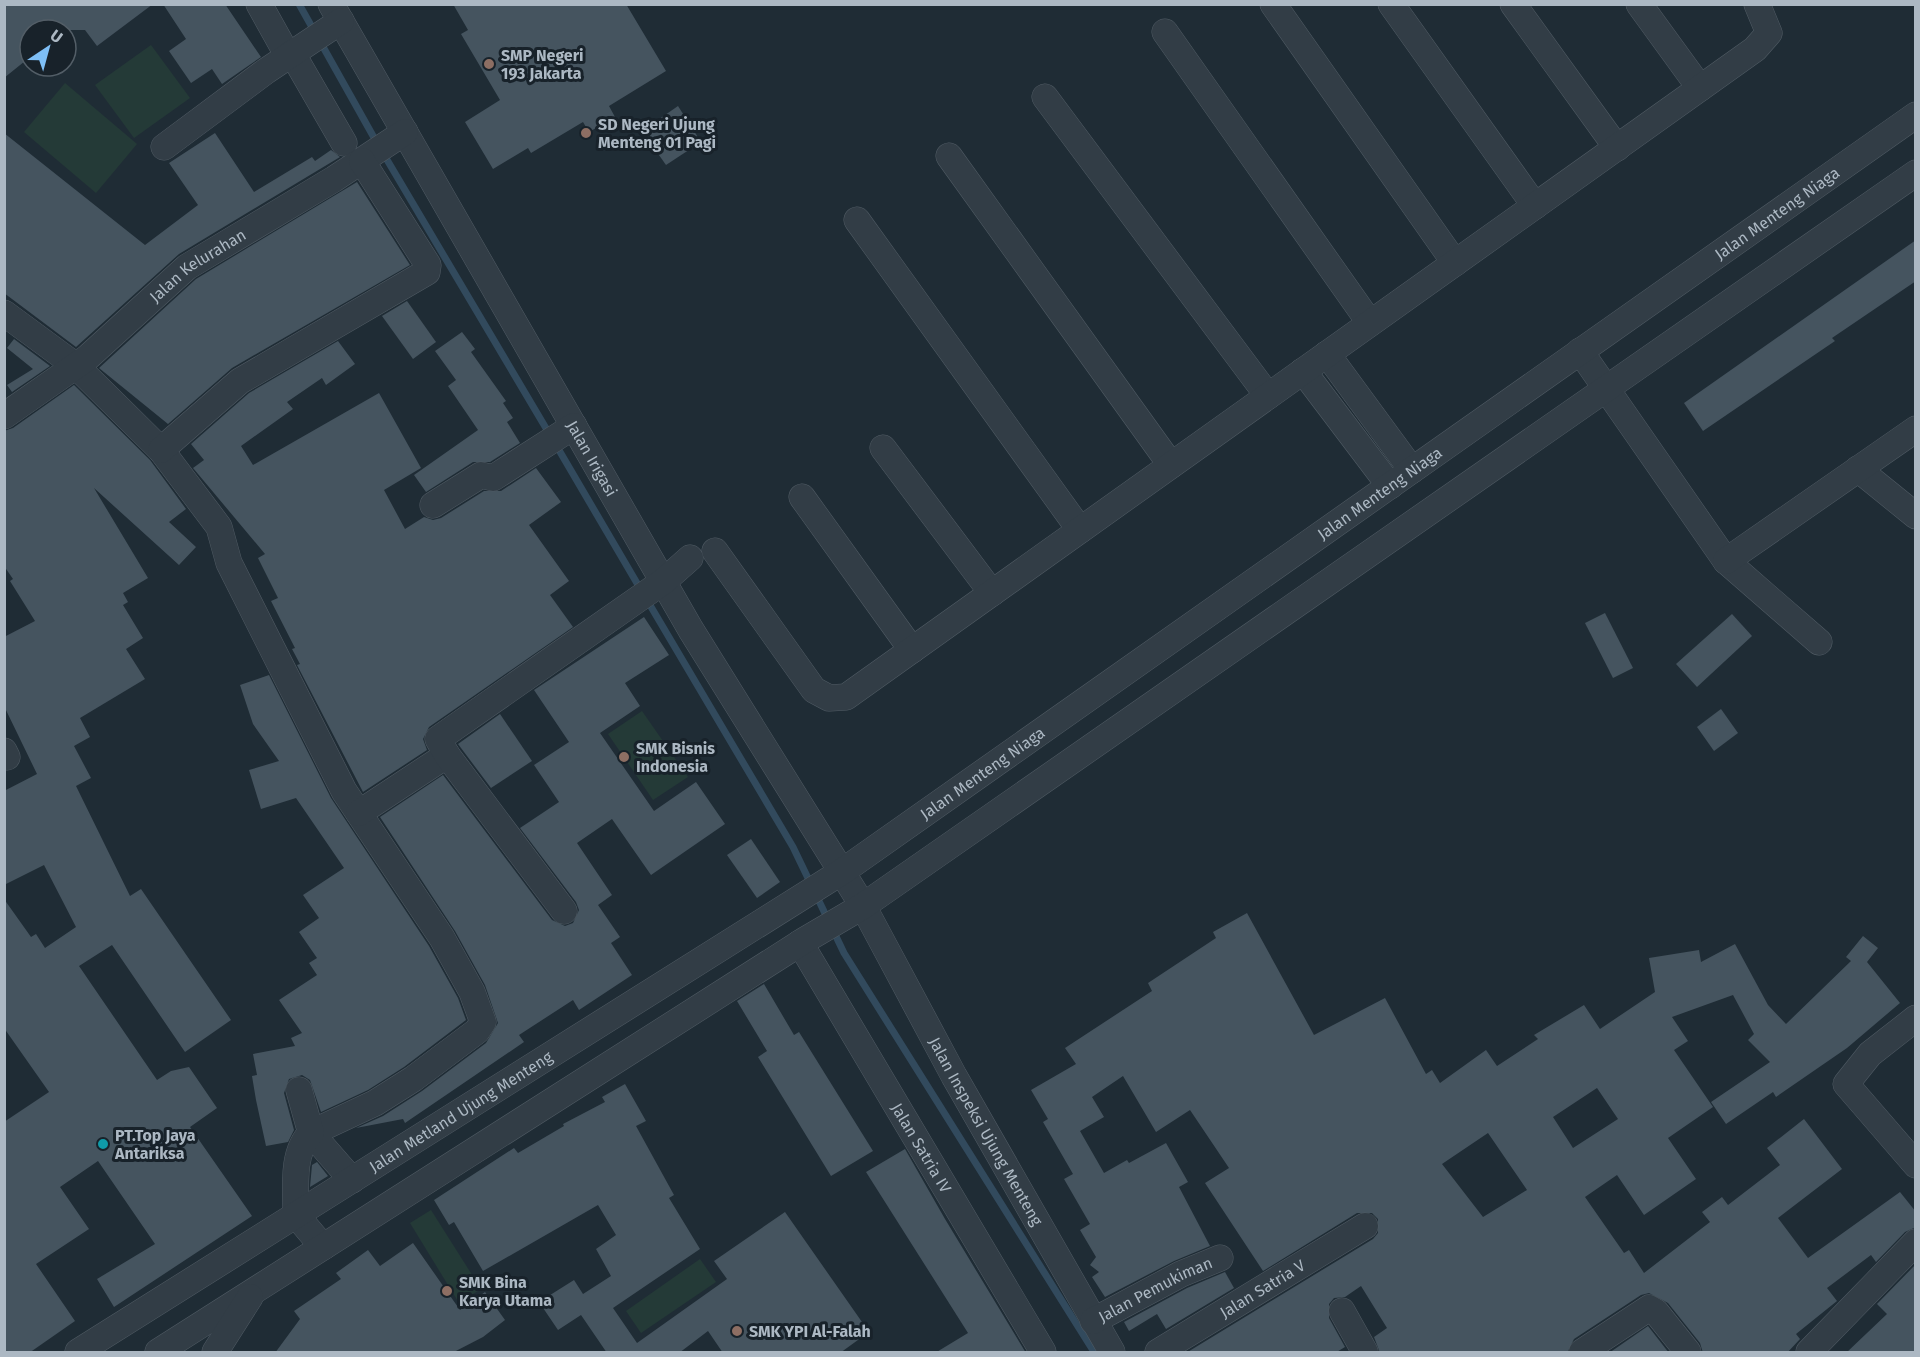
<svg xmlns="http://www.w3.org/2000/svg" width="1920" height="1357" font-family="'Fira Sans',sans-serif">
  <rect width="100%" height="100%" fill="#1f2c35"/>
  <!-- green -->
  <g fill="#243a37">
    <path d="M 151,45 L 190,98 L 134,138 L 95,85 Z"/>
    <path d="M 65,83 L 137,144 L 96,193 L 24,132 Z"/>
    <path d="M 642,711 L 688,777 L 653,800 L 608,734 Z"/>
    <path d="M 431,1210 L 481,1289 L 459,1303 L 410,1223 Z"/>
    <path d="M 700,1259 L 716,1282 L 641,1333 L 626,1311 Z"/>
  </g>
  <g fill="none" stroke-linecap="round" stroke-linejoin="round">
    <!-- stream -->
    <g stroke="#324a5d" stroke-width="7">
      <path d="M 299,4 L 377,143"/>
      <path d="M 383,153 L 550,435"/>
      <path d="M 556,445 L 641,590"/>
      <path d="M 647,600 L 793,847 L 844,953 L 1094,1352"/>
    </g>
  </g>
  <!-- building -->
  <g fill="#45545f" fill-rule="evenodd">
    <path d="M 4,4 L 153,4 L 97,46 L 85,30 L 30,30 L 30,57 L 4,78 Z"/>
    <path d="M 163,4 L 225,4 L 261,57 L 222,84 L 212,69 L 191,83 L 169,51 L 186,39 Z"/>
    <path d="M 453,4 L 626,4 L 666,71 L 609,106 L 615,117 L 589,132 L 583,122 L 531,153 L 528,148 L 493,169 L 465,122 L 500,100 L 461,34 L 468,30 Z"/>
    <path d="M 678,106 L 701,142 L 666,165 L 642,131 Z"/>
    <path d="M 4,133 L 145,245 L 198,205 L 169,163 L 215,133 L 254,192 L 312,157 L 315,161 L 331,150 L 340,157 L 179,254 L 76,347 L 4,293 Z"/>
    <path d="M 357,182 L 410,265 L 232,368 L 168,424 L 99,368 L 196,279 Z"/>
    <path d="M 1916,240 L 1916,281 L 1832,338 L 1835,341 L 1703,431 L 1684,403 Z"/>
    <path d="M 407,301 L 436,342 L 413,359 L 382,316 Z"/>
    <path d="M 462,332 L 475,349 L 471,352 L 506,401 L 503,403 L 513,418 L 507,422 L 520,443 L 490,462 L 473,462 L 426,492 L 414,475 L 478,430 L 448,386 L 456,380 L 435,351 Z"/>
    <path d="M 14,339 L 50,366 L 12,392 L 7,385 L 33,369 L 7,348 Z"/>
    <path d="M 338,341 L 355,364 L 326,385 L 322,378 L 287,402 L 293,409 L 241,446 L 253,465 L 379,393 L 421,468 L 384,490 L 405,529 L 424,517 L 433,520 L 441,518 L 484,491 L 501,491 L 536,468 L 561,502 L 529,525 L 569,581 L 550,595 L 573,627 L 429,727 L 423,739 L 427,750 L 363,792 L 297,665 L 300,664 L 292,649 L 295,648 L 271,601 L 278,598 L 258,558 L 265,554 L 193,468 L 204,460 L 191,444 L 249,393 Z"/>
    <path d="M 74,385 L 150,460 L 186,509 L 169,522 L 196,547 L 179,565 L 94,488 L 148,578 L 123,593 L 128,602 L 123,605 L 143,638 L 126,649 L 145,679 L 80,718 L 90,737 L 74,746 L 91,778 L 76,786 L 130,896 L 141,889 L 231,1020 L 185,1052 L 112,945 L 79,966 L 157,1080 L 171,1071 L 189,1067 L 217,1108 L 190,1127 L 252,1216 L 114,1307 L 97,1279 L 155,1244 L 98,1161 L 60,1187 L 89,1229 L 36,1264 L 75,1321 L 29,1353 L 4,1353 L 4,1122 L 49,1092 L 4,1028 L 4,899 L 31,937 L 36,934 L 45,948 L 76,927 L 44,865 L 4,885 L 4,791 L 37,774 L 4,706 L 4,637 L 35,621 L 10,581 L 13,579 L 4,566 L 4,431 L 13,428 Z"/>
    <path d="M 1605,613 L 1633,668 L 1613,678 L 1585,623 Z"/>
    <path d="M 1732,614 L 1752,636 L 1697,687 L 1676,664 Z"/>
    <path d="M 644,617 L 669,655 L 625,683 L 640,706 L 600,733 L 654,811 L 696,782 L 725,824 L 651,875 L 612,819 L 577,843 L 612,895 L 598,905 L 620,937 L 611,943 L 632,975 L 579,1010 L 573,1000 L 519,1035 L 524,1042 L 405,1123 L 403,1119 L 356,1128 L 383,1116 L 422,1091 L 486,1043 L 498,1023 L 485,985 L 455,931 L 380,817 L 443,775 L 552,920 L 565,926 L 573,923 L 579,910 L 576,902 L 520,828 L 559,802 L 534,765 L 569,742 L 534,690 Z"/>
    <path d="M 269,675 L 331,798 L 429,946 L 458,998 L 466,1020 L 404,1067 L 368,1090 L 321,1112 L 310,1080 L 302,1075 L 289,1079 L 284,1093 L 294,1130 L 288,1142 L 266,1146 L 256,1100 L 252,1076 L 257,1075 L 253,1054 L 295,1046 L 291,1038 L 302,1033 L 279,1000 L 317,975 L 309,963 L 317,958 L 299,932 L 319,918 L 303,895 L 344,868 L 296,798 L 261,809 L 249,770 L 279,761 L 253,724 L 240,685 Z"/>
    <path d="M 1721,709 L 1738,733 L 1714,751 L 1697,727 Z"/>
    <path d="M 500,714 L 532,761 L 491,788 L 458,744 Z"/>
    <path d="M 751,839 L 780,882 L 757,898 L 727,855 Z"/>
    <path d="M 1247,913 L 1314,1035 L 1385,998 L 1426,1074 L 1432,1070 L 1440,1083 L 1486,1050 L 1497,1066 L 1538,1039 L 1534,1035 L 1584,1005 L 1600,1029 L 1655,992 L 1649,958 L 1699,950 L 1701,962 L 1735,944 L 1768,1005 L 1786,1024 L 1851,961 L 1846,957 L 1863,936 L 1878,948 L 1867,962 L 1900,1003 L 1847,1048 L 1776,1097 L 1773,1092 L 1726,1124 L 1711,1102 L 1770,1062 L 1748,1040 L 1754,1034 L 1733,995 L 1672,1017 L 1688,1041 L 1674,1050 L 1713,1107 L 1668,1138 L 1696,1179 L 1644,1215 L 1617,1175 L 1585,1197 L 1624,1253 L 1629,1250 L 1644,1273 L 1710,1222 L 1702,1212 L 1722,1197 L 1728,1205 L 1780,1165 L 1767,1148 L 1804,1119 L 1842,1169 L 1778,1218 L 1808,1258 L 1900,1192 L 1916,1212 L 1916,1227 L 1905,1232 L 1876,1262 L 1871,1255 L 1827,1288 L 1837,1301 L 1796,1334 L 1800,1339 L 1787,1353 L 1703,1353 L 1700,1343 L 1668,1303 L 1649,1293 L 1641,1295 L 1574,1339 L 1567,1353 L 1380,1353 L 1374,1337 L 1387,1328 L 1361,1286 L 1345,1297 L 1334,1298 L 1329,1304 L 1329,1318 L 1345,1347 L 1335,1353 L 1186,1353 L 1373,1239 L 1378,1233 L 1378,1219 L 1372,1213 L 1357,1213 L 1263,1271 L 1205,1183 L 1229,1168 L 1190,1110 L 1156,1132 L 1123,1076 L 1092,1097 L 1104,1117 L 1080,1131 L 1104,1173 L 1127,1160 L 1129,1163 L 1166,1143 L 1188,1182 L 1179,1187 L 1210,1246 L 1174,1261 L 1105,1297 L 1092,1277 L 1099,1272 L 1090,1265 L 1096,1257 L 1080,1230 L 1090,1224 L 1064,1179 L 1073,1174 L 1043,1122 L 1048,1119 L 1031,1090 L 1076,1064 L 1065,1048 L 1152,991 L 1148,983 L 1216,938 L 1213,932 ZM 1597,1088 L 1618,1119 L 1573,1148 L 1553,1117 ZM 1488,1133 L 1527,1190 L 1483,1217 L 1442,1164 Z"/>
    <path d="M 764,984 L 794,1035 L 799,1032 L 873,1151 L 831,1176 L 758,1057 L 767,1051 L 737,1001 Z"/>
    <path d="M 625,1084 L 646,1121 L 636,1126 L 674,1195 L 669,1198 L 700,1249 L 613,1308 L 637,1343 L 727,1279 L 714,1261 L 785,1212 L 869,1332 L 840,1353 L 723,1353 L 708,1331 L 679,1353 L 607,1353 L 581,1315 L 558,1330 L 539,1302 L 574,1280 L 583,1294 L 611,1276 L 596,1249 L 616,1235 L 598,1205 L 483,1271 L 454,1222 L 449,1225 L 434,1200 L 514,1148 L 518,1153 L 564,1126 L 563,1124 L 605,1102 L 602,1097 Z"/>
    <path d="M 905,1149 L 945,1219 L 1026,1353 L 935,1353 L 968,1333 L 866,1172 Z"/>
    <path d="M 317,1162 L 328,1176 L 310,1187 L 312,1165 Z"/>
    <path d="M 413,1243 L 460,1310 L 485,1292 L 505,1320 L 483,1337 L 452,1353 L 275,1353 L 300,1319 L 294,1311 L 341,1279 L 336,1273 L 368,1250 L 380,1266 Z"/>
    <path d="M 1916,1264 L 1916,1353 L 1846,1353 L 1887,1314 L 1877,1304 Z"/>
    <path d="M 1225,1272 L 1234,1288 L 1166,1329 L 1157,1314 L 1129,1331 L 1124,1322 L 1187,1288 Z"/>
    <path d="M 1648,1326 L 1669,1353 L 1609,1353 Z"/>
  </g>
  <g fill="none" stroke-linecap="round" stroke-linejoin="round">
    <!-- minor casing -->
    <g stroke="#505b64" stroke-width="27">
      <g id="minor">
        <path d="M 259,4 L 288,56"/>
        <path id="s1" d="M 331,4 L 691,630 L 863,906 L 954,1076 L 1112,1352"/>
        <path d="M 1273,4 L 1455,263"/>
        <path d="M 1391,4 L 1535,206"/>
        <path d="M 1513,4 L 1617,148"/>
        <path d="M 1639,4 L 1700,88"/>
        <path d="M 1165,32 L 1370,323"/>
        <path d="M 292,53 L 344,143"/>
        <path d="M 1045,97 L 1268,396"/>
        <path d="M 164,147 L 266,71 L 341,21"/>
        <path d="M 949,156 L 1171,465"/>
        <path d="M 857,220 L 1080,530"/>
        <path d="M 4,313 L 76,366 L 161,450 L 219,527 L 229,563 L 344,791 L 442,938 L 472,992 L 483,1022 L 477,1031 L 413,1079 L 375,1103 L 311,1133 L 352,1180"/>
        <path d="M 1580,351 L 1726,561 L 1819,642"/>
        <path d="M 1327,354 L 1412,470"/>
        <path d="M 1303,371 L 1390,486"/>
        <path id="s2" d="M 4,416 L 87,358 L 187,267 L 334,179 L 405,132"/>
        <path d="M 883,448 L 992,593"/>
        <path d="M 161,450 L 240,381 L 427,272 L 428,265 L 362,161"/>
        <path d="M 1858,469 L 1916,516"/>
        <path d="M 802,497 L 912,650"/>
        <path d="M 433,505 L 481,475 L 493,478 L 574,426"/>
        <path d="M 715,551 L 814,690 L 829,698 L 846,697 L 1755,49 L 1769,33 L 1757,4"/>
        <path d="M 1726,561 L 1916,429"/>
        <path d="M 4,751 L 7,757"/>
        <path d="M 359,813 L 447,755"/>
        <path d="M 564,911 L 447,755 L 438,739 L 664,581 L 690,558"/>
        <path id="s3" d="M 800,943 L 1043,1352"/>
        <path d="M 1916,1018 L 1870,1054 L 1846,1084 L 1916,1165"/>
        <path d="M 299,1090 L 311,1133 C 291,1152 296,1190 296,1215 L 323,1247"/>
        <path d="M 1342,1311 L 1365,1352"/>
        <path id="s4" d="M 1093,1321 L 1181,1274 L 1220,1258"/>
        <path id="s5" d="M 78,1352 L 843,871 L 1916,115"/>
        <path d="M 158,1352 L 805,940 L 863,906 L 1916,173"/>
        <path d="M 215,1352 L 250,1297"/>
        <path id="s6" d="M 1158,1352 L 1365,1226"/>
        <path d="M 1582,1352 L 1649,1308 L 1656,1312 L 1688,1352"/>
        <path d="M 1809,1352 L 1916,1242"/>
      </g>
    </g>
    <!-- minor -->
    <use href="#minor" stroke="#323d46" stroke-width="26"/>
  </g>
  <!-- markers -->
  <g fill="#8d6e63" stroke="#18222a" stroke-width="2">
    <circle cx="489" cy="64" r="6"/>
    <circle cx="586" cy="133" r="6"/>
    <circle cx="624" cy="757" r="6"/>
    <circle cx="447" cy="1291" r="6"/>
    <circle cx="737" cy="1331" r="6"/>
  </g>
  <circle fill="#0f9aa8" stroke="#18222a" stroke-width="2" cx="103" cy="1144" r="6"/>
  <g text-anchor="middle" dominant-baseline="central" stroke-width="6" stroke-linejoin="round" paint-order="stroke">
    <!-- poi labels -->
    <g font-size="16" font-weight="bold" fill="#acb8c3" stroke="#18222a" text-anchor="start">
      <text x="501" y="55">SMP Negeri<tspan x="501" dy="18">193 Jakarta</tspan></text>
      <text x="598" y="124">SD Negeri Ujung<tspan x="598" dy="18">Menteng 01 Pagi</tspan></text>
      <text x="636" y="748">SMK Bisnis<tspan x="636" dy="18">Indonesia</tspan></text>
      <text x="115" y="1135">PT.Top Jaya<tspan x="115" dy="18">Antariksa</tspan></text>
      <text x="459" y="1282">SMK Bina<tspan x="459" dy="18">Karya Utama</tspan></text>
      <text x="749" y="1331">SMK YPI Al-Falah</text>
    </g>
    <!-- street labels -->
    <g font-size="16" fill="#acb8c3" stroke="#18222a">
      <text stroke="none"><textPath href="#s5" startOffset="2046">Jalan Menteng Niaga</textPath></text>
      <text stroke="none"><textPath href="#s2" startOffset="246">Jalan Kelurahan</textPath></text>
      <text stroke="none"><textPath href="#s1" startOffset="524">Jalan Irigasi</textPath></text>
      <text stroke="none"><textPath href="#s5" startOffset="1560">Jalan Menteng Niaga</textPath></text>
      <text stroke="none"><textPath href="#s5" startOffset="1074">Jalan Menteng Niaga</textPath></text>
      <text stroke="none"><textPath href="#s5" startOffset="452">Jalan Metland Ujung Menteng</textPath></text>
      <text stroke="none"><textPath href="#s1" startOffset="1304">Jalan Inspeksi Ujung Menteng</textPath></text>
      <text stroke="none"><textPath href="#s3" startOffset="238">Jalan Satria IV</textPath></text>
      <text stroke="none"><textPath href="#s6" startOffset="122">Jalan Satria V</textPath></text>
      <text stroke="none"><textPath href="#s4" startOffset="70">Jalan Pemukiman</textPath></text>
    </g>
  </g>
  <!-- border -->
  <rect width="1920" height="1357" fill="none" stroke="#acb8c3" stroke-width="12"/>
  <!-- north arrow -->
  <g transform="translate(48 48) rotate(36)"><circle r="28" fill="#18222a" stroke="#535e67" stroke-width="1.5"/>
  <path d="M0-4.5L10 22L0 15L-10 22Z" fill="#7ebff6"/>
  <text y="-9" font-size="16" font-weight="bold" text-anchor="middle" fill="#acb8c3">U</text>
  </g>
</svg>
